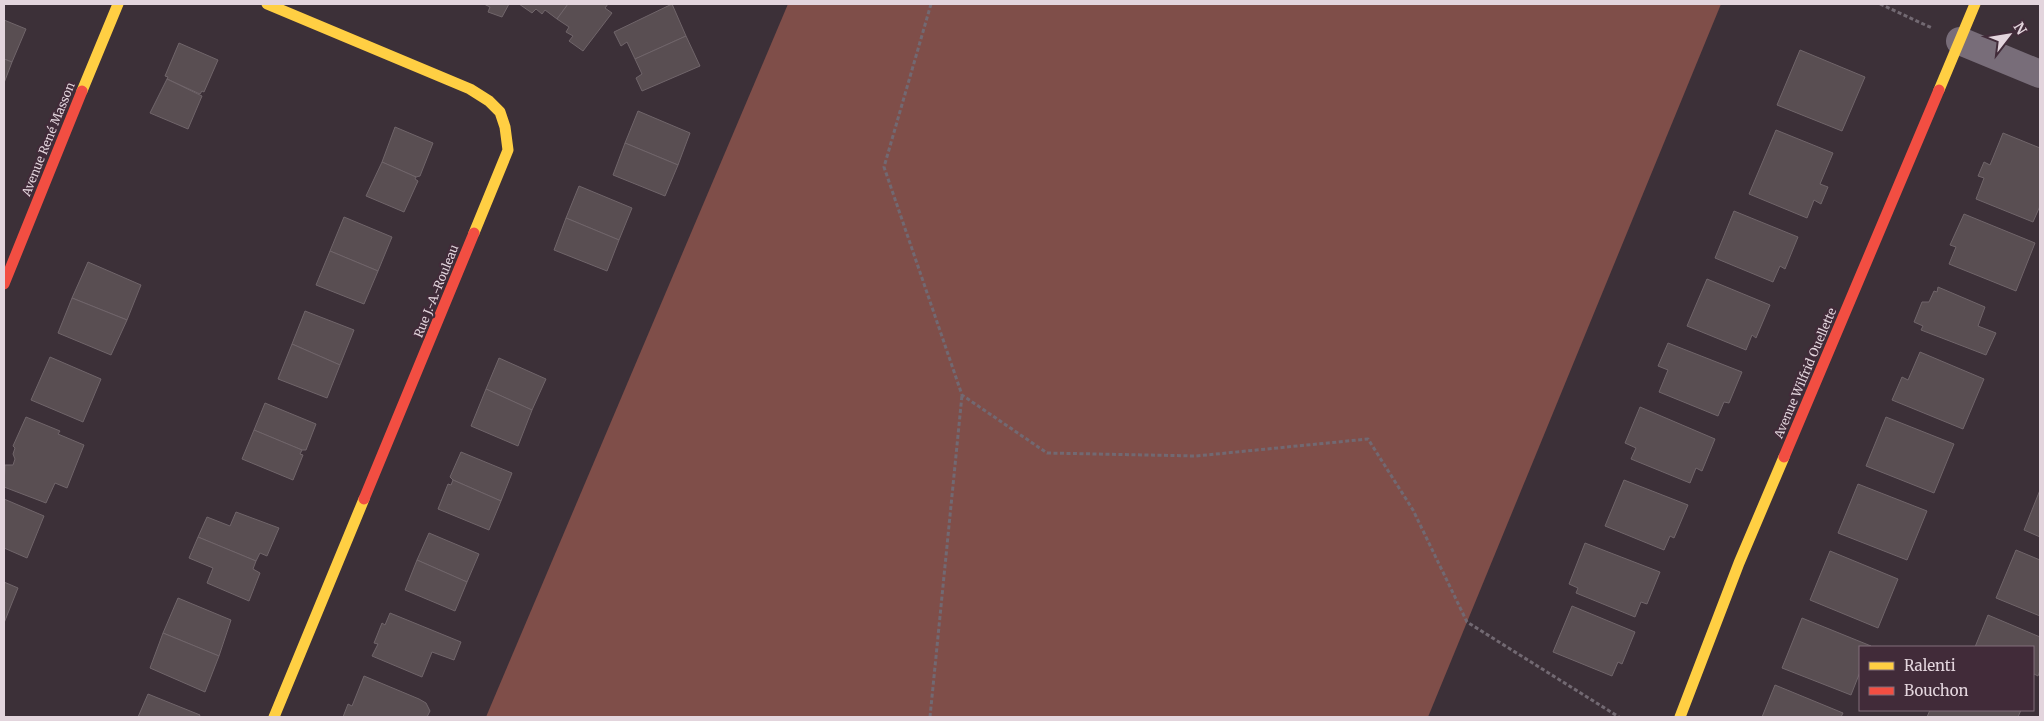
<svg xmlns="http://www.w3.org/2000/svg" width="2044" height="721" font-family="Merriweather,serif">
  <rect width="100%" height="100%" fill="#3c3038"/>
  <!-- forest -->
  <path fill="#7f4e49" d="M 788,4 L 1721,4 L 1428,717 L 486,717 Z"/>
  <!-- building -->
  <g fill="#594e52" stroke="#70656a">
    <path d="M 484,4 L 509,4 L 502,17 L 488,12 L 490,7 Z"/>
    <path d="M 519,4 L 568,4 L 557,19 L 545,10 L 542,14 L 536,9 L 532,13 Z"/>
    <path d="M 568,4 L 608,4 L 605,8 L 612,13 L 583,51 L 569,41 L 573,36 L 566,32 L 569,27 L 557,19 Z"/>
    <path d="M 672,4 L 686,36 L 635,59 L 627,42 L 621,46 L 614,32 Z"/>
    <path d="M 4,20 L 26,29 L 12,62 L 4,59 Z"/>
    <path d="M 686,36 L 700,66 L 642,91 L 636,78 L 642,74 L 635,59 Z"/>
    <path d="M 179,43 L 218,60 L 204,92 L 202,91 L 200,94 L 167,79 L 168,77 L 165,76 Z"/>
    <path d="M 1800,50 L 1865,77 L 1842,131 L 1777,105 Z"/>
    <path d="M 4,59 L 12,62 L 4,83 Z"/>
    <path d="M 167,79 L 202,96 L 188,129 L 150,113 Z"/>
    <path d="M 638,111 L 690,133 L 678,165 L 625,143 Z"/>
    <path d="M 395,127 L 433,143 L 420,176 L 416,177 L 382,162 Z"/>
    <path d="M 1776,130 L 1833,153 L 1820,184 L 1828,187 L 1821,204 L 1814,200 L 1807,218 L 1749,194 Z"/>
    <path d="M 2003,133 L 2040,148 L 2040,206 L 2033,222 L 1976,199 L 1984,178 L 1978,176 L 1984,162 L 1990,165 Z"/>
    <path d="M 625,143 L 678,165 L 665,196 L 613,175 Z"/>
    <path d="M 382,162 L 416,177 L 415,179 L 418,181 L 404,212 L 366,196 Z"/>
    <path d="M 579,186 L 632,208 L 619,240 L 566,218 Z"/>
    <path d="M 1734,211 L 1798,237 L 1785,269 L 1780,266 L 1773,282 L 1715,258 Z"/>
    <path d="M 1964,214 L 2035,243 L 2016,291 L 1949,264 L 1956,247 L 1950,245 Z"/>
    <path d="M 344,217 L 392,237 L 378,271 L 330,251 Z"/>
    <path d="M 566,218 L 619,240 L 607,271 L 554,250 Z"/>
    <path d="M 330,251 L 378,271 L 364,304 L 316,285 Z"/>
    <path d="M 88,262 L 141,285 L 127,320 L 72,298 Z"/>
    <path d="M 1707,279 L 1770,305 L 1756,338 L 1752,335 L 1746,350 L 1687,326 Z"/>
    <path d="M 1938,287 L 1985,307 L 1978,326 L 1996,333 L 1986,355 L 1921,330 L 1923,326 L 1914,322 L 1922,302 L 1929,302 L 1934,291 L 1937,292 Z"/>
    <path d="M 72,298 L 127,320 L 111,355 L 58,333 Z"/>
    <path d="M 305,311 L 354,330 L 340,365 L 292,344 Z"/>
    <path d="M 1668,343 L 1742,372 L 1729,403 L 1724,402 L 1718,416 L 1659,392 L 1668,370 L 1658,366 Z"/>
    <path d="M 292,344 L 340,365 L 327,398 L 278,379 Z"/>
    <path d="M 1920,352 L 1984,379 L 1963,429 L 1892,400 L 1902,377 L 1908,380 Z"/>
    <path d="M 50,357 L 101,379 L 83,422 L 31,400 Z"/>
    <path d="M 499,358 L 546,379 L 532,410 L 486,389 Z"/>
    <path d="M 486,389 L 532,410 L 518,446 L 471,426 Z"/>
    <path d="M 265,403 L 316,424 L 306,450 L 302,450 L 254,430 Z"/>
    <path d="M 1640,407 L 1715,439 L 1702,471 L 1696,468 L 1690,483 L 1631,459 L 1636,448 L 1625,443 Z"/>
    <path d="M 26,417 L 60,431 L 58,434 L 84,445 L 67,488 L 55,483 L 46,503 L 4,487 L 5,465 L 13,465 L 15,459 L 13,454 L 15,448 L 13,446 Z"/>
    <path d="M 1886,417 L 1954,444 L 1934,493 L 1866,466 Z"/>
    <path d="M 254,430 L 302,450 L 300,454 L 303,455 L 293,480 L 242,459 Z"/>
    <path d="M 461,452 L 512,473 L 501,501 L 453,480 L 450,477 Z"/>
    <path d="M 453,480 L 501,501 L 489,530 L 438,509 L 448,484 L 451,485 Z"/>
    <path d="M 1624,480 L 1688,505 L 1674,538 L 1670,536 L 1664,550 L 1605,526 Z"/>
    <path d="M 1858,484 L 1927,511 L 1907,560 L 1838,533 Z"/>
    <path d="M 2040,490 L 2040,537 L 2024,530 Z"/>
    <path d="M 4,499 L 44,516 L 27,558 L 4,548 Z"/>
    <path d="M 236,512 L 279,528 L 267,556 L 260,553 L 256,561 L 198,537 L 207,517 L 230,526 Z"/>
    <path d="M 429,533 L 479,554 L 467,582 L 417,560 Z"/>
    <path d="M 198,537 L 256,561 L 253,569 L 260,573 L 249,601 L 207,583 L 213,568 L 189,558 Z"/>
    <path d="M 1585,543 L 1660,572 L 1647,604 L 1641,602 L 1635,617 L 1576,593 L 1578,588 L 1569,584 Z"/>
    <path d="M 2016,550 L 2040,560 L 2040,616 L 1996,598 Z"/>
    <path d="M 1830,551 L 1898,579 L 1878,628 L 1810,600 Z"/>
    <path d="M 417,560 L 467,582 L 455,611 L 405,590 Z"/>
    <path d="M 4,582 L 18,588 L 4,623 Z"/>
    <path d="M 178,598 L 231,620 L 219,656 L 163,633 Z"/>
    <path d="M 1572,606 L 1635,632 L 1622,664 L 1618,662 L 1612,676 L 1553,652 Z"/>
    <path d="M 390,613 L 461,642 L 454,660 L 432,652 L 422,677 L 372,656 L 378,644 L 374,643 L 382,623 L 385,625 Z"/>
    <path d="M 1988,615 L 2040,637 L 2040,670 L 2038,676 L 2034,674 L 2033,677 L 2033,647 L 1975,647 Z"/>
    <path d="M 1802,618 L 1871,646 L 1860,647 L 1860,672 L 1851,695 L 1782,668 Z"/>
    <path d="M 163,633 L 219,656 L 205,692 L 150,668 Z"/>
    <path d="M 364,676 L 419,699 L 426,703 L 430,711 L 427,717 L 343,717 L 348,704 L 352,706 Z"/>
    <path d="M 1775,685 L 1843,713 L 1841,717 L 1762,717 Z"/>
    <path d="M 148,694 L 200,715 L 199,717 L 138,717 Z"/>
    <path d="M 1930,710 L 2021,710 L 2018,717 L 1927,717 Z"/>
  </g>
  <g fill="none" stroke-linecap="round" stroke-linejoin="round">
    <!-- path -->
    <g stroke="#726972" stroke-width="3" stroke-dasharray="4 2.5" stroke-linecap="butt">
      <path d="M 931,4 L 884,167 L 962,395 L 1047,453 L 1196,456 L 1368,439 L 1413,510 L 1467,622 L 1619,717"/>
      <path d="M 1880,4 L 1932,28"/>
      <path d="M 930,717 L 962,395"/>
    </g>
    <!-- street -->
    <path stroke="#786d79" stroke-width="28" d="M 1960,41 L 2040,74"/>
    <!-- slow -->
    <g stroke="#ffcf43" stroke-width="11">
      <path d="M 267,4 L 470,89 L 489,101 L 500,112 L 505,127 L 508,150 L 474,233"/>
      <path d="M 1939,90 L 1975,4"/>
      <path d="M 82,91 L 118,4"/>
      <path d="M 274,717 L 364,499"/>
      <path d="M 1680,717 L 1739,563 L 1784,457"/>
    </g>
    <!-- jam -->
    <g stroke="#f24e42" stroke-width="11">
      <path d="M 4,284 L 82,91"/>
      <path d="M 1784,457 L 1939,90"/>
      <path d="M 364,499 L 474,233"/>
    </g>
  </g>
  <g text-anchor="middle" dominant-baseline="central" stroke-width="4.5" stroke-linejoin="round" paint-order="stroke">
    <!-- street labels -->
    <g font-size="12" fill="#e3d5dd" stroke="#412b39">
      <text transform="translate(48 139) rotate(-68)">Avenue René Masson</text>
      <text transform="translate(436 291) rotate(-68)">Rue J.-A.-Rouleau</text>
      <text transform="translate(1805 373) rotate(-67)">Avenue Wilfrid Ouellette</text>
    </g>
  </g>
  <!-- border -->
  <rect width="2044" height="721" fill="none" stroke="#e3d5dd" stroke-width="10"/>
  <!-- legend -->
  <rect x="1859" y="646" width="175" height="65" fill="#412b39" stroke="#826f7b"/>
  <rect x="1869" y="662" width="25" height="8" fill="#ffcf43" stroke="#826f7b"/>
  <text x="1904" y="671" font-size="15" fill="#e3d5dd">Ralenti</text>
  <rect x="1869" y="687" width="25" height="8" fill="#f24e42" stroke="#826f7b"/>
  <text x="1904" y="696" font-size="15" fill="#e3d5dd">Bouchon</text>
  <!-- north arrow -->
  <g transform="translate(2009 35) rotate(59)" stroke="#412b39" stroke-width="4" paint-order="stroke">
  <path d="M0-4L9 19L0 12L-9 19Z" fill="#e3d5dd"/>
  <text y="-8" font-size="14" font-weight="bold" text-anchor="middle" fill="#e3d5dd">N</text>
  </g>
</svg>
